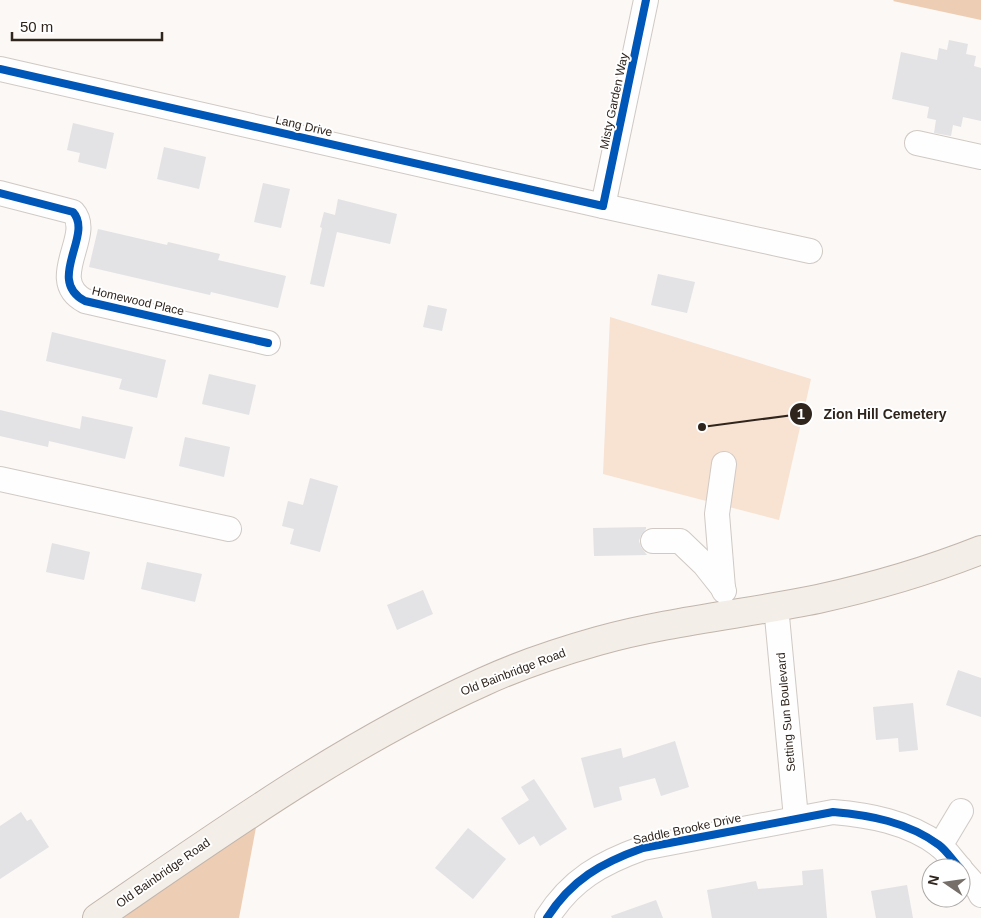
<svg xmlns="http://www.w3.org/2000/svg" width="981" height="918" font-family="Helvetica,sans-serif">
  <rect width="100%" height="100%" fill="#fbf8f5"/>
  <!-- green -->
  <path fill="#f8e2d1" d="M 610,317 L 811,379 L 779,520 L 603,474 Z"/>
  <!-- forest -->
  <g fill="#edcdb4">
    <path d="M 894,0 L 981,0 L 981,20 L 893,1 Z"/>
    <path d="M 257,822 L 239,918 L 116,918 Z"/>
  </g>
  <!-- building -->
  <g fill="#e3e2e5">
    <path d="M 949,40 L 968,44 L 966,54 L 976,56 L 974,66 L 981,68 L 981,121 L 963,117 L 961,127 L 953,125 L 951,136 L 934,133 L 936,120 L 927,118 L 929,107 L 892,99 L 901,52 L 937,60 L 939,48 L 947,50 Z"/>
    <path d="M 73,123 L 114,133 L 106,169 L 78,162 L 80,153 L 67,150 Z"/>
    <path d="M 164,147 L 206,157 L 199,189 L 157,179 Z"/>
    <path d="M 263,183 L 290,189 L 281,228 L 254,222 Z"/>
    <path d="M 338,199 L 397,214 L 390,244 L 337,232 L 324,287 L 310,284 L 322,228 L 320,227 L 324,212 L 335,215 Z"/>
    <path d="M 98,229 L 167,245 L 168,242 L 220,254 L 218,260 L 286,276 L 278,308 L 211,292 L 210,295 L 89,267 Z"/>
    <path d="M 658,274 L 695,282 L 687,313 L 651,305 Z"/>
    <path d="M 428,305 L 447,309 L 442,331 L 423,327 Z"/>
    <path d="M 52,332 L 166,360 L 157,398 L 119,389 L 122,379 L 46,361 Z"/>
    <path d="M 209,374 L 256,385 L 249,415 L 202,404 Z"/>
    <path d="M 0,410 L 80,429 L 82,416 L 133,427 L 125,459 L 49,441 L 48,447 L 0,436 Z"/>
    <path d="M 185,437 L 230,447 L 224,477 L 179,466 Z"/>
    <path d="M 310,478 L 338,486 L 320,552 L 290,544 L 294,529 L 282,526 L 288,501 L 303,505 Z"/>
    <path d="M 646,527 L 646,529 L 641,535 L 639,541 L 641,547 L 647,555 L 594,556 L 593,528 Z"/>
    <path d="M 52,543 L 90,552 L 84,580 L 46,572 Z"/>
    <path d="M 147,562 L 202,574 L 195,602 L 141,589 Z"/>
    <path d="M 423,590 L 433,614 L 397,630 L 387,605 Z"/>
    <path d="M 958,670 L 981,678 L 981,717 L 946,705 Z"/>
    <path d="M 913,703 L 918,750 L 899,752 L 898,738 L 876,740 L 873,707 Z"/>
    <path d="M 675,741 L 689,787 L 661,796 L 655,778 L 619,787 L 622,800 L 594,808 L 581,758 L 621,748 L 623,758 Z"/>
    <path d="M 534,779 L 567,829 L 540,846 L 534,836 L 519,845 L 501,818 L 529,800 L 521,787 Z"/>
    <path d="M 21,812 L 27,821 L 31,819 L 49,847 L 0,879 L 0,826 Z"/>
    <path d="M 468,828 L 506,859 L 473,899 L 435,868 Z"/>
    <path d="M 823,869 L 827,918 L 712,918 L 707,890 L 756,881 L 758,889 L 803,885 L 802,871 Z"/>
    <path d="M 907,885 L 913,918 L 876,918 L 871,891 Z"/>
    <path d="M 656,900 L 663,918 L 612,918 L 611,916 Z"/>
  </g>
  <g fill="none" stroke-linecap="round" stroke-linejoin="round">
    <!-- minor casing -->
    <g stroke="#d0c9c4" stroke-width="26">
      <g id="minor">
        <path d="M 0,69 L 603,206 L 810,251"/>
        <path d="M 917,143 L 981,157"/>
        <path d="M 0,193 L 73,212 C 94,235 45,280 85,301 L 268,343"/>
        <path d="M 603,206 L 646,0"/>
        <path d="M 0,479 L 229,529"/>
        <path d="M 653,541 L 680,541 L 704,564 L 723,588 L 724,591"/>
        <path d="M 723,588 L 717,514 L 724,464"/>
        <path d="M 776,606 L 796,818"/>
        <path d="M 940,846 L 961,811"/>
        <path d="M 961,870 L 978,889 L 981,895"/>
        <path d="M 547,918 C 571,880 601,863 643,848 L 833,812 C 869,815 908,822 939,845 C 947,851 953,861 960,868"/>
      </g>
    </g>
    <!-- major casing -->
    <g stroke="#c2b5ab" stroke-width="30">
      <path id="major" d="M 97,918 C 221,833 345,744 483,682 C 520,665 559,652 598,641 C 670,621 745,614 818,599 C 873,587 928,571 981,550"/>
    </g>
    <!-- minor -->
    <use href="#minor" stroke="#fefefe" stroke-width="24"/>
    <!-- major -->
    <use href="#major" stroke="#f4eee8" stroke-width="28"/>
    <!-- cycleway casing -->
    <g stroke="#fff" stroke-width="11">
      <g id="cycleway">
        <path d="M 0,69 L 603,206 L 646,0"/>
        <path d="M 0,193 L 73,212 C 94,235 45,280 85,301 L 268,343"/>
        <path d="M 547,918 C 571,880 601,863 643,848 L 833,812 C 869,815 908,822 939,845 C 947,851 953,861 960,868"/>
      </g>
    </g>
    <!-- cycleway -->
    <use href="#cycleway" stroke="#0057b8" stroke-width="8"/>
  </g>
  <g text-anchor="middle" dominant-baseline="central" stroke-width="4" stroke-linejoin="round" paint-order="stroke">
    <!-- street labels -->
    <g font-size="12" fill="#2f251d" stroke="#fff">
      <text transform="translate(614 101) rotate(-78)">Misty Garden Way</text>
      <text transform="translate(304 126) rotate(13)">Lang Drive</text>
      <text transform="translate(138 301) rotate(13)">Homewood Place</text>
      <text transform="translate(513 672) rotate(-21)">Old Bainbridge Road</text>
      <text transform="translate(786 712) rotate(-95)">Setting Sun Boulevard</text>
      <text transform="translate(687 829) rotate(-12)">Saddle Brooke Drive</text>
      <text transform="translate(163 873) rotate(-35)">Old Bainbridge Road</text>
    </g>
  </g>
  <!-- callouts -->
  <path fill="none" stroke="#2f251d" stroke-width="2" d="M702 427L801 414"/>
  <g fill="#2f251d" stroke="#fff" stroke-width="2">
    <circle cx="702" cy="427" r="5"/>
    <circle cx="801" cy="414" r="12"/>
  </g>
  <g font-size="15" text-anchor="middle" font-weight="bold" fill="#fff">
    <text x="801" y="419">1</text>
  </g>
  <g font-size="14" text-anchor="middle" font-weight="bold" fill="#2f251d" stroke="#fff" stroke-width="4" stroke-linejoin="round" paint-order="stroke">
    <text x="885" y="419">Zion Hill Cemetery</text>
  </g>
  <!-- north arrow -->
  <g transform="translate(946 883) rotate(283)"><circle r="24" fill="#ffffff" stroke="#aca8a5"/>
  <path d="M0-4L9 19L0 12L-9 19Z" fill="#766f69"/>
  <text y="-8" font-size="14" font-weight="bold" text-anchor="middle" fill="#2f251d">N</text>
  </g>
  <!-- scale -->
  <path d="M12 32v8h150v-8" fill="none" stroke="#2f251d" stroke-width="2.5"/>
  <text x="20" y="32" font-size="15" fill="#2f251d" stroke="#ffffff" stroke-width="4" paint-order="stroke">50 m</text>
</svg>
